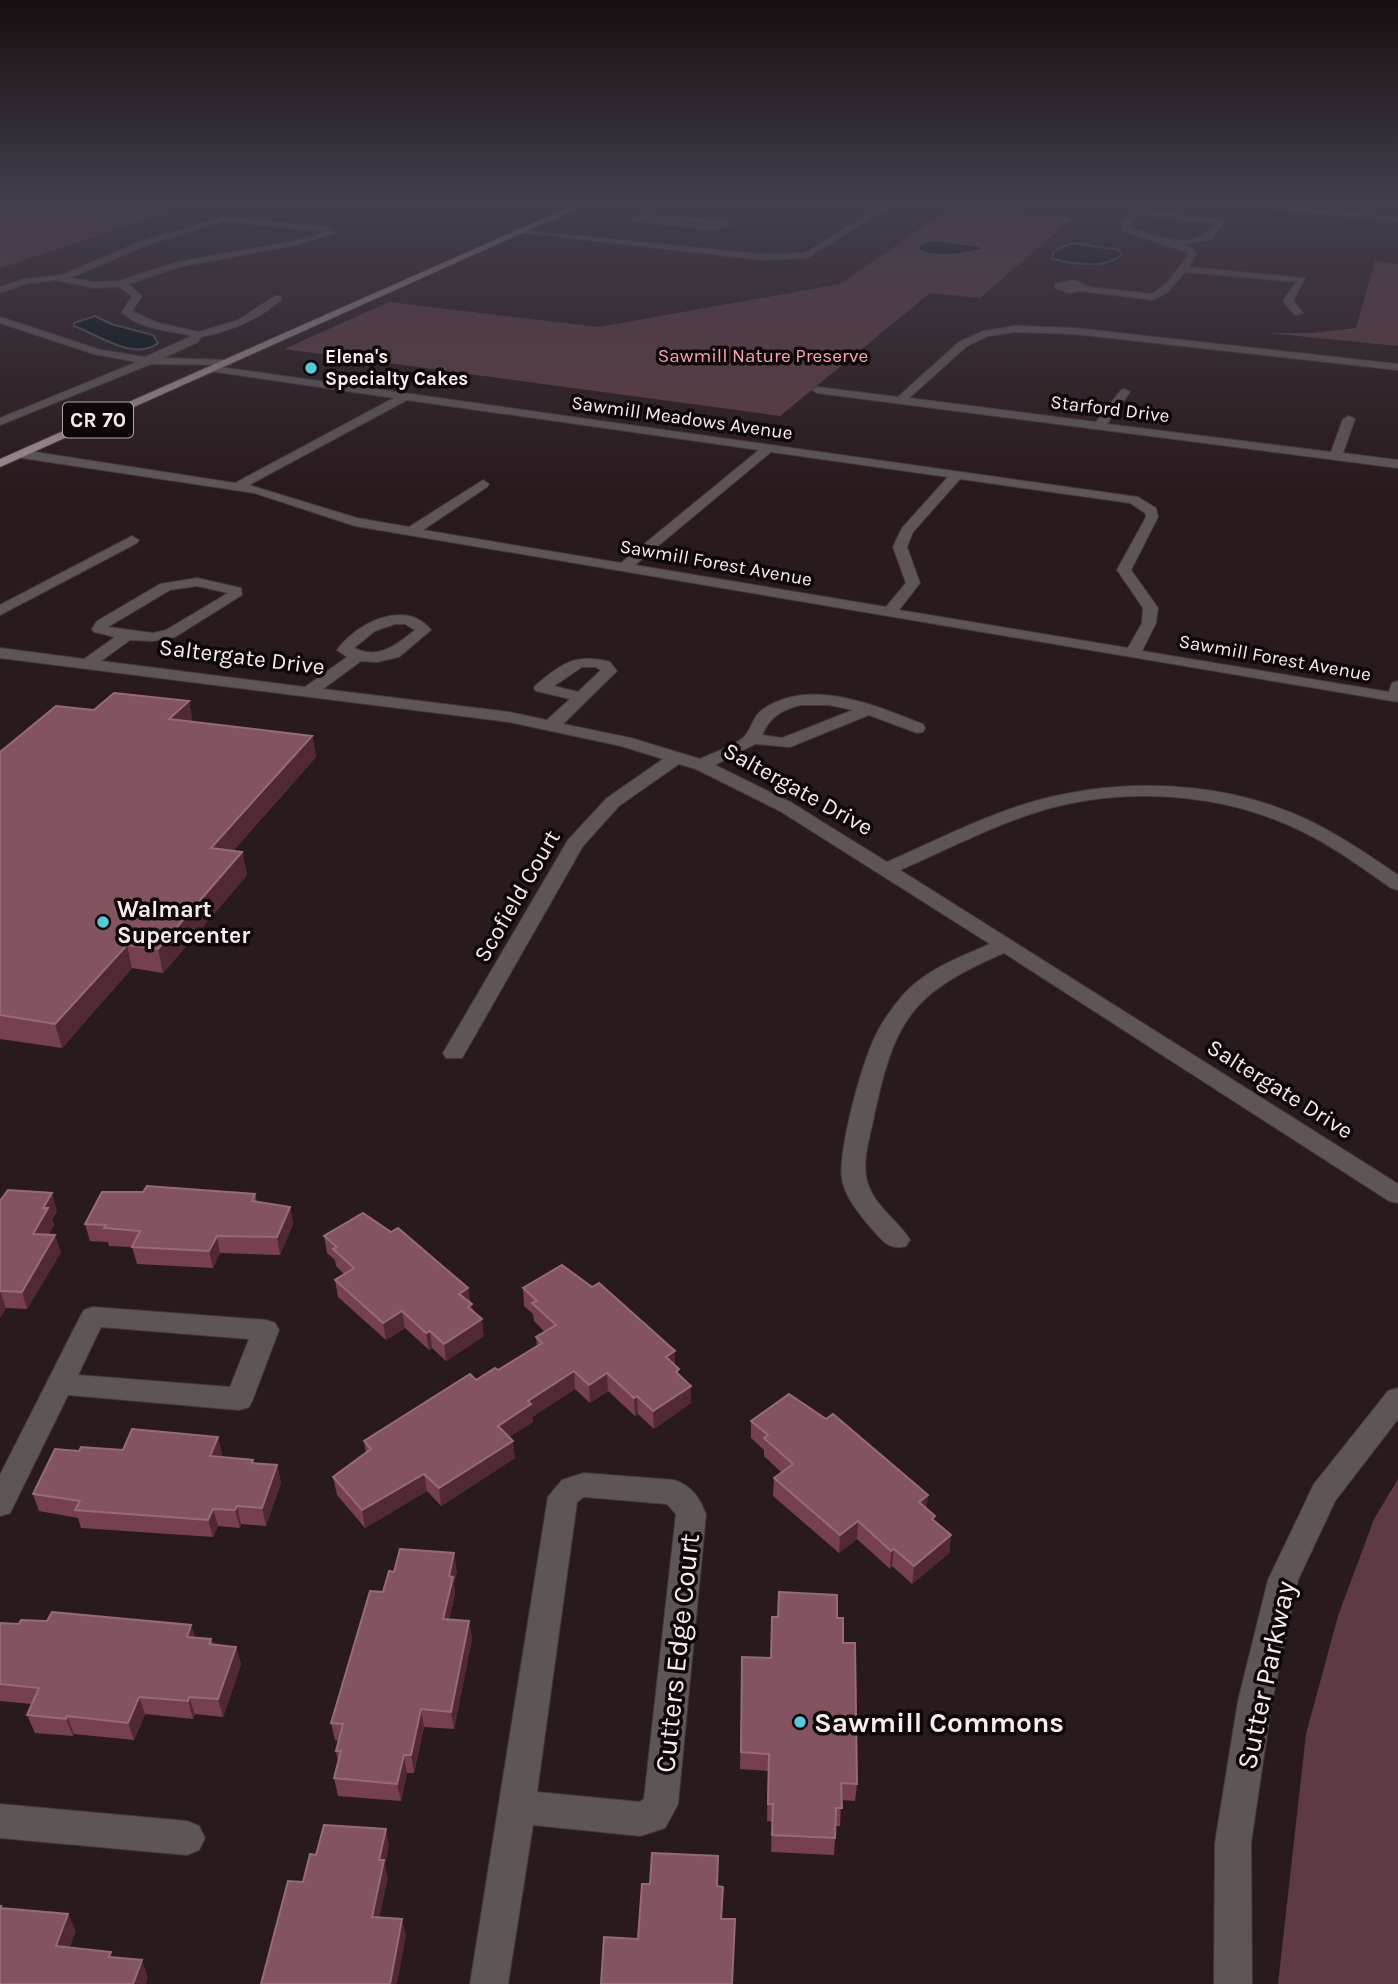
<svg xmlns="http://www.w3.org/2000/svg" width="1398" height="1984" font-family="Karla,sans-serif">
  <rect width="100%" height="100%" fill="#291a1d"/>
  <!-- green -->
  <g fill="#5e3b43">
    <path d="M 0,204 L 191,204 L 0,268 Z"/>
    <path d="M 956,204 L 1012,204 L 1003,212 L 1073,218 L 980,298 L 930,293 L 780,416 L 284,349 L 389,302 L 599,327 L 840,284 Z"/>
    <path d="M 1375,261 L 1398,264 L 1398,346 L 1267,333 L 1312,333 L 1356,328 Z"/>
    <path d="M 1398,1479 L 1398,1984 L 1278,1984 L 1306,1734 L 1338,1616 L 1374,1519 Z"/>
  </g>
  <!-- water -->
  <g fill="#001114" stroke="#4a5356" stroke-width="2">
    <path d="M 932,240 L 980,246 L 983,249 C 966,255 932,259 917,249 L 922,243 Z"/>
    <path d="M 1072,243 L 1119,250 L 1122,255 C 1101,270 1076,264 1052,259 L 1054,251 Z"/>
    <path d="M 95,316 L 111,324 L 153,335 L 158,343 C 134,362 97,334 74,326 L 74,323 Z"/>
  </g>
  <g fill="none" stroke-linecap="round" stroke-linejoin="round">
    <!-- minor casing -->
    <g stroke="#46383a" stroke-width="2">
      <g id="minor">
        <path d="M 687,204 L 713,204 L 714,206 L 710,208 Z"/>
        <path d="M 884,204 L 894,204 L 807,258 L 761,260 L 516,232 L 520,230 L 761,254 L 805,253 Z"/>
        <path d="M 1140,204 L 1149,204 L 1143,210 L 1226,220 L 1212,239 L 1183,245 L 1192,248 L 1196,255 L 1188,267 L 1305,278 L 1293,301 L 1303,313 L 1295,315 L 1283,301 L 1296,282 L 1185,272 L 1168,292 L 1153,300 L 1081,291 L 1069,293 L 1055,288 L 1055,284 L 1074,280 L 1090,287 L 1152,294 L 1167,283 L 1188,255 L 1186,252 L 1123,231 L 1122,223 ZM 1139,215 L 1217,224 C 1190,252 1162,238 1130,228 L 1130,224 Z"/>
        <path d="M 1220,204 L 1255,204 L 1398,217 L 1398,221 Z"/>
        <path d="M 642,214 L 724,221 L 734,224 L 713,230 L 627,220 ZM 642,219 L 643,218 L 717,225 L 713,226 Z"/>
        <path d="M 223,217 L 317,226 L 332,228 L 335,233 L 296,245 L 179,267 L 128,284 L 142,296 L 132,311 L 155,322 L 198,332 L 238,320 L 275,296 L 281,296 L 281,300 C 258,320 231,331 201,337 L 198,342 L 163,358 L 227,360 L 232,363 L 231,365 L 151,364 L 0,425 L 0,418 L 137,362 L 94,354 L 0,323 L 0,317 L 101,350 L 145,357 L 192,336 C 168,330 140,330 122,312 L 132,296 L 119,287 L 94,288 L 56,280 L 25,284 L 0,293 L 0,287 L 24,279 L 62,275 L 139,242 ZM 223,221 L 326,232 L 295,241 L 177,262 L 119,281 L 94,282 L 70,278 L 145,246 Z"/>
        <path d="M 1015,326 L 1074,328 L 1398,364 L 1398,370 L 1074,334 L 1015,332 L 988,336 L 967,346 L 909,398 L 1096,422 L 1121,390 L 1125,389 L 1130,392 L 1107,424 L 1331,452 L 1343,419 L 1349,416 L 1355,419 L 1343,453 L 1398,460 L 1398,468 L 817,393 L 812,390 L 817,387 L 898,397 L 959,342 L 983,331 Z"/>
        <path d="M 213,366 L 1138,497 L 1156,508 L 1158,517 L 1131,570 L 1158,608 L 1156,623 L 1142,651 L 1389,692 L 1392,683 L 1398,681 L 1398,702 L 355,526 L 254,493 L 22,458 L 16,454 L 22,450 L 235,483 L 394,398 L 209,371 L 208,369 ZM 407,400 L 759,450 L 621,563 L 423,530 L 487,487 L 489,484 L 483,480 L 409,527 L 357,518 L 249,485 ZM 771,452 L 948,477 L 902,528 L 893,547 L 906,583 L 886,607 L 635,565 ZM 960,479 L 1130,503 L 1145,513 L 1146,517 L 1117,570 L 1143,608 L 1142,623 L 1128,648 L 899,610 L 920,583 L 907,547 L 913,532 Z"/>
        <path d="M 132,536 L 139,540 L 137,543 L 0,615 L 0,605 Z"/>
        <path d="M 197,578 L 241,588 L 242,595 L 175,637 L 153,641 L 130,640 L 101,661 L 305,687 L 347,657 L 337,650 C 356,623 406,598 431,630 L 399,657 L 377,662 L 361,661 L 323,689 L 509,712 L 547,720 L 570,699 L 536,691 L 534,688 L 536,685 C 562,663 576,653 610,662 L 617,671 L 563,724 L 631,738 L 700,759 C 714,752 733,747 744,737 C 752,729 752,717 762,710 C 810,676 875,706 923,724 L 925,728 L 923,732 L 917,733 L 869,715 L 790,747 L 755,744 L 715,765 L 792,803 L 887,862 C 933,842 977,819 1025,804 C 1117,776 1225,779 1312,822 C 1342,837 1370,856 1398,875 L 1398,890 L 1391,888 C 1361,867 1330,844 1297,829 C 1219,792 1120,786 1037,812 C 990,827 946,850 900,870 L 1398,1184 L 1398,1203 L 1389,1201 L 1004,953 C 909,994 894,1021 873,1121 C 869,1140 861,1165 868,1184 C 876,1208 898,1220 910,1240 L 906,1246 C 889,1251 882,1240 872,1229 C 860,1215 845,1197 842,1179 C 838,1150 861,1067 874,1039 C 881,1023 892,1008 903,995 C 925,970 960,957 990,944 L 780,811 L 696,769 L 679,764 L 619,806 L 583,846 L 465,1053 L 462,1058 L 446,1058 L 443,1053 L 568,840 L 607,798 L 663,759 L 621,746 L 509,722 L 0,658 L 0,648 L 84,659 L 115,637 L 94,632 L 92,629 L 97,621 L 160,584 ZM 197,586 L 228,593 L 166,630 L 153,633 L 108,627 L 170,590 ZM 395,624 L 405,624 L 415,630 C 396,645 379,660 354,648 L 375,631 ZM 582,667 L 595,667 L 601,670 L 578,692 L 554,686 ZM 801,705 L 829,705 L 853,710 L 782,738 L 762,735 C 770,717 781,710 801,705 Z"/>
        <path d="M 93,1307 L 266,1320 L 275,1323 L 279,1330 L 253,1399 L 249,1407 L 239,1410 L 68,1395 L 10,1513 L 0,1516 L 0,1475 L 80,1317 L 84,1310 ZM 101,1327 L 249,1339 L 230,1387 L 78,1375 Z"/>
        <path d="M 1398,1388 L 1398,1419 L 1335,1501 L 1298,1580 L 1272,1701 L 1251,1843 L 1252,1984 L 1214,1984 L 1215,1843 L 1238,1701 L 1268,1580 L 1314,1484 L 1388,1391 Z"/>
        <path d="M 584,1473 L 674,1480 C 692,1486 699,1497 706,1514 L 678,1804 L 665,1828 L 640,1836 L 533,1825 L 508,1984 L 470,1984 L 548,1497 L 562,1480 ZM 584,1497 L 667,1504 L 676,1514 L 644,1799 L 640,1802 L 537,1792 L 577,1502 Z"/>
        <path d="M 0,1804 L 187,1821 L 199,1826 L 205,1838 L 199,1850 L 187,1855 L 0,1838 Z"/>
      </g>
    </g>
    <!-- major casing -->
    <g stroke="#46383a" stroke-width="2">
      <path id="major" d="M 576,204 L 587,204 L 0,467 L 0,459 Z"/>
    </g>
    <!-- minor -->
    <use href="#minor" fill="#5d5556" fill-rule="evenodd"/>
    <!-- major -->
    <use href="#major" fill="#9c8b8e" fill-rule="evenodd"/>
  </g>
  <!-- wall -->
  <g fill="#76404f">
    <path d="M 189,701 L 192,722 L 312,736 L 316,757 L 233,851 L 242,852 L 247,875 L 163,973 L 132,968 L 62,1048 L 0,1039 L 0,752 L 94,710 Z"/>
    <path d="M 255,1194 L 257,1202 L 290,1207 L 293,1224 L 280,1255 L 220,1253 L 213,1268 L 137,1264 L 132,1247 L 109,1246 L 108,1242 L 90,1241 L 85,1224 Z"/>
    <path d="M 0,1201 L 57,1211 L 52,1220 L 54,1225 L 48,1235 L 61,1252 L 27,1309 L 6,1308 L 0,1318 Z"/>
    <path d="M 324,1236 L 468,1288 L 470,1303 L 484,1336 L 446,1361 L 432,1348 L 429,1350 L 405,1328 L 386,1340 L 338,1297 L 335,1280 L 344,1274 L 336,1266 L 335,1260 L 327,1253 Z"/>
    <path d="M 523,1288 L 675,1351 L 675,1366 L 691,1403 L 654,1429 L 638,1414 L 635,1416 L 608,1391 L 590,1403 L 575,1389 L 532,1417 L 533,1422 L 509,1437 L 515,1458 L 441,1506 L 427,1491 L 365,1528 L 337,1495 L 333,1477 L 366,1453 L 364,1441 L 476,1380 L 498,1370 L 537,1346 L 536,1337 L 545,1332 L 534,1321 L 533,1314 L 524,1306 Z"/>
    <path d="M 751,1421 L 928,1495 L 926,1508 L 935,1522 L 951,1535 L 949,1553 L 912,1584 L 892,1566 L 890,1569 L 857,1539 L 839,1553 L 773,1496 L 774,1478 L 782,1473 L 764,1456 L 764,1450 L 751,1438 Z"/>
    <path d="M 218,1437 L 222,1455 L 221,1457 L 254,1463 L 277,1465 L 281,1483 L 266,1526 L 241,1524 L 240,1528 L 218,1526 L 213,1537 L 81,1528 L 78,1518 L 39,1511 L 33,1494 L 79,1451 L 123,1450 Z"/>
    <path d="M 457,1571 L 454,1584 L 455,1594 L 449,1619 L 469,1621 L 472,1639 L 454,1729 L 424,1727 L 414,1773 L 407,1773 L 401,1801 L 338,1796 L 334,1778 L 338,1762 L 336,1751 L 339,1741 L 335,1740 L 331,1723 L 383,1592 Z"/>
    <path d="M 837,1618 L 843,1643 L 857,1784 L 855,1801 L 841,1800 L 840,1826 L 836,1826 L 834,1855 L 771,1852 L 772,1822 L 767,1821 L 768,1771 L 740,1769 L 742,1657 L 771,1658 Z"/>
    <path d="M 0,1623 L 19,1624 L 191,1625 L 195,1638 L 211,1639 L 213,1644 L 236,1647 L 241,1664 L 223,1717 L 195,1714 L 193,1719 L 145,1714 L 134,1740 L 74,1734 L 73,1736 L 35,1733 L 27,1715 L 32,1704 L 0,1701 Z"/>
  </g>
  <!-- shaded-wall -->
  <g fill="#512934">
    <path d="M 189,701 L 193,722 L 169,719 Z"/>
    <path d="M 312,736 L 316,757 L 215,871 L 211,848 Z"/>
    <path d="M 242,852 L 247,875 L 163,973 L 158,949 Z"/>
    <path d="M 127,945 L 132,968 L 62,1048 L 55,1024 Z"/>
    <path d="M 52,1193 L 57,1211 L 52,1220 L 54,1225 L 39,1251 L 33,1234 L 43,1208 Z"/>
    <path d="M 290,1207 L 293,1224 L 280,1255 L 277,1237 Z"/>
    <path d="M 55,1235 L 61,1252 L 27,1309 L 22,1292 Z"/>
    <path d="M 217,1236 L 220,1253 L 213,1268 L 209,1251 Z"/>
    <path d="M 468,1288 L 470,1305 L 472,1304 L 474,1322 L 459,1294 Z"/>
    <path d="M 0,1290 L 6,1308 L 0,1318 Z"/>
    <path d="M 402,1311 L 405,1328 L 386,1340 L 383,1323 Z"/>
    <path d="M 482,1319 L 484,1336 L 446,1361 L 444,1344 Z"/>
    <path d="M 430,1331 L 432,1348 L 429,1350 L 426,1333 Z"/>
    <path d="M 675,1351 L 675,1369 L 666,1357 Z"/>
    <path d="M 574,1371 L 575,1389 L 532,1417 L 533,1422 L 500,1443 L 498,1426 L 528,1401 Z"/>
    <path d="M 607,1373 L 608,1391 L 590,1403 L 589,1385 Z"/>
    <path d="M 691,1386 L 691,1403 L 654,1429 L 653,1411 Z"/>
    <path d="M 637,1396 L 638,1414 L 635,1416 L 634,1398 Z"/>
    <path d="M 218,1437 L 222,1455 L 214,1474 L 210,1456 Z"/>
    <path d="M 513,1441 L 515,1458 L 441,1506 L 439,1488 Z"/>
    <path d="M 277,1465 L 281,1483 L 266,1526 L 262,1508 Z"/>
    <path d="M 424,1474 L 427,1491 L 365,1528 L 362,1510 Z"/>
    <path d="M 928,1495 L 926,1513 L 919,1502 Z"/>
    <path d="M 237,1506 L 241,1524 L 240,1528 L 235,1510 Z"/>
    <path d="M 213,1509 L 218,1526 L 213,1537 L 208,1520 Z"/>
    <path d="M 858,1521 L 857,1539 L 839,1553 L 840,1535 Z"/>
    <path d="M 951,1535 L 949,1553 L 912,1584 L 914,1566 Z"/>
    <path d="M 894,1549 L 892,1566 L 890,1569 L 891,1551 Z"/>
    <path d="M 454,1553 L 457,1571 L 454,1584 L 455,1594 L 445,1636 L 443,1619 L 449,1576 Z"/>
    <path d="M 469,1621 L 472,1639 L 454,1729 L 451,1712 Z"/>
    <path d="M 191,1625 L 197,1643 L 187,1637 Z"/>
    <path d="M 236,1647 L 241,1664 L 223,1717 L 218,1699 Z"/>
    <path d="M 139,1697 L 145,1714 L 134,1740 L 128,1723 Z"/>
    <path d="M 189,1697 L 195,1714 L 193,1719 L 188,1701 Z"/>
    <path d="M 421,1709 L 424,1727 L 414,1773 L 411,1755 Z"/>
    <path d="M 67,1716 L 74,1734 L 73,1736 L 66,1719 Z"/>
    <path d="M 404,1755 L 407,1773 L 401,1801 L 397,1784 Z"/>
    <path d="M 386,1829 L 389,1846 L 385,1866 L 388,1878 L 376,1934 L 372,1917 L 379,1860 Z"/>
    <path d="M 68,1914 L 76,1931 L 64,1963 L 56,1946 Z"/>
    <path d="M 402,1919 L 406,1936 L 397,1984 L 390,1984 Z"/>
    <path d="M 142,1960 L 148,1977 L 146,1984 L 133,1984 Z"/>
  </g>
  <!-- building -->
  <g fill="#845360" stroke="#966b77" stroke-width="2">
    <path d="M 114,693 L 189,701 L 169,719 L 312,736 L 211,848 L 242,852 L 158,949 L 127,945 L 55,1024 L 0,1015 L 0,752 L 56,706 L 94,710 Z"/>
    <path d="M 147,1186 L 255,1194 L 252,1201 L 290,1207 L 277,1237 L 217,1236 L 209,1251 L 132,1247 L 140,1231 L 104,1228 L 106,1225 L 85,1224 L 102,1192 L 143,1192 Z"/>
    <path d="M 8,1190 L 52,1193 L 43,1208 L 48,1208 L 33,1234 L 55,1235 L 22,1292 L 0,1291 L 0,1201 Z"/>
    <path d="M 363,1213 L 391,1232 L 398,1228 L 468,1288 L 459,1294 L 472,1304 L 468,1307 L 482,1319 L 444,1344 L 430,1331 L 426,1333 L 402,1311 L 383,1323 L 335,1280 L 354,1268 L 333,1249 L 337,1247 L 324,1236 Z"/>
    <path d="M 562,1265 L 592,1287 L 599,1283 L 675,1351 L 666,1357 L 679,1369 L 676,1372 L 691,1386 L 653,1411 L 637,1396 L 634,1398 L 607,1373 L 589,1385 L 574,1371 L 528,1401 L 531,1404 L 498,1426 L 513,1441 L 439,1488 L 424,1474 L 362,1510 L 333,1477 L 371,1449 L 364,1441 L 470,1374 L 476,1380 L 495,1368 L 498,1370 L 542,1343 L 536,1337 L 556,1325 L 532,1303 L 537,1301 L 523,1288 Z"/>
    <path d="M 789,1394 L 826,1419 L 833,1414 L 928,1495 L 919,1502 L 935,1516 L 932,1519 L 951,1535 L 914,1566 L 894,1549 L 891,1551 L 858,1521 L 840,1535 L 774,1478 L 793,1464 L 764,1438 L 768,1435 L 751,1421 Z"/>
    <path d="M 132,1429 L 218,1437 L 210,1456 L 253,1460 L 252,1463 L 277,1465 L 262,1508 L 237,1506 L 235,1510 L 213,1509 L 208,1520 L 75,1510 L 80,1501 L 33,1494 L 55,1449 L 79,1451 L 81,1447 L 123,1450 Z"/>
    <path d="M 400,1549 L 454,1553 L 449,1576 L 453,1577 L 443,1619 L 469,1621 L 451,1712 L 421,1709 L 411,1755 L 404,1755 L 397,1784 L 334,1778 L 341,1751 L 336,1751 L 343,1724 L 331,1723 L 370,1591 L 383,1592 L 389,1571 L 394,1572 Z"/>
    <path d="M 779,1592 L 837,1595 L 837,1618 L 843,1618 L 843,1643 L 855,1643 L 857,1784 L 841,1783 L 842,1808 L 836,1808 L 835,1838 L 772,1835 L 773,1804 L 768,1804 L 769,1754 L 741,1752 L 742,1657 L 771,1658 L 772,1617 L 778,1617 Z"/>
    <path d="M 52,1612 L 191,1625 L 187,1637 L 211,1639 L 209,1644 L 236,1647 L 218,1699 L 189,1697 L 188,1701 L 139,1697 L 128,1723 L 67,1716 L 66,1719 L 27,1715 L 39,1688 L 0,1684 L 0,1623 L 19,1624 L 21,1620 L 47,1621 Z"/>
    <path d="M 324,1825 L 386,1829 L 379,1860 L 384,1860 L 372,1917 L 402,1919 L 390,1984 L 261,1984 L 288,1881 L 303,1882 L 310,1854 L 316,1855 Z"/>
    <path d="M 652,1853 L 718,1856 L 717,1886 L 723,1887 L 721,1919 L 735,1919 L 732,1984 L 601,1984 L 604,1937 L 638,1939 L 642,1884 L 650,1884 Z"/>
    <path d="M 0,1906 L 1,1906 L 0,1908 L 68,1914 L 56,1946 L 111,1952 L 109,1957 L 142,1960 L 133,1984 L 0,1984 Z"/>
  </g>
  <!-- sky -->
  <linearGradient id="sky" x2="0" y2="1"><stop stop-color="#170e10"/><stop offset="0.42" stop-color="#433e4c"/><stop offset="1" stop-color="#433e4c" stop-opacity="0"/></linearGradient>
  <rect width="1398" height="482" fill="url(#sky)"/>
  <!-- markers -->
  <g fill="#52cbd9" stroke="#0d0708" stroke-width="2.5">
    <circle cx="311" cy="368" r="7"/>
    <circle cx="103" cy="922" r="7"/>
    <circle cx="800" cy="1722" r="7"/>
  </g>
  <g text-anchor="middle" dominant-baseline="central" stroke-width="7" stroke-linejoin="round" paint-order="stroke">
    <!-- far-park labels -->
    <g font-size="19" fill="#fda1b7" stroke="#0d0708">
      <text x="763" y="356">Sawmill Nature Preserve</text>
    </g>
    <!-- far-poi labels -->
    <g font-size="19" font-weight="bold" fill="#f8edef" stroke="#0d0708" text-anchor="start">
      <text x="325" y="357">Elena's<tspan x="325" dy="22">Specialty Cakes</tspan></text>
    </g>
    <!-- far-street labels -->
    <g font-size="19" fill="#f8edef" stroke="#0d0708">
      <text transform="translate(1110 409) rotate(7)">Starford Drive</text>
      <text transform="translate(682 418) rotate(8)">Sawmill Meadows Avenue</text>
      <text transform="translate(716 563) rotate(10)">Sawmill Forest Avenue</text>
      <text transform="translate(1275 658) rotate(10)">Sawmill Forest Avenue</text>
    </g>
    <!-- shield labels -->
    <rect fill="#0d0708" stroke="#b2a8aa" stroke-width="2" x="63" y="402.5" width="70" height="35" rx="5"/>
    <g font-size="21" font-weight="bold" fill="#f8edef">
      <text x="98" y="420">CR 70</text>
    </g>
    <!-- street labels -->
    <g font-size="23" fill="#f8edef" stroke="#0d0708">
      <text transform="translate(242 657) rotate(7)">Saltergate Drive</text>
      <text transform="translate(798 789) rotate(29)">Saltergate Drive</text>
      <text transform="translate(517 896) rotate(-60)">Scofield Court</text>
      <text transform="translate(1280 1089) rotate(32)">Saltergate Drive</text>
    </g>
    <!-- poi labels -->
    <g font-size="23" font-weight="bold" fill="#f8edef" stroke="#0d0708" text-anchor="start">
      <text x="117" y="909">Walmart<tspan x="117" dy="26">Supercenter</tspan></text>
    </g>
    <!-- near-street labels -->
    <g font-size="28" fill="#f8edef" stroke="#0d0708">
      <text transform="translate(677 1653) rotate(-84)">Cutters Edge Court</text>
      <text transform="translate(1266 1675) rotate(-78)">Sutter Parkway</text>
    </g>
    <!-- near-poi labels -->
    <g font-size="28" font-weight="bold" fill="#f8edef" stroke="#0d0708" text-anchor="start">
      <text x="814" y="1722">Sawmill Commons</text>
    </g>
  </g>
</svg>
